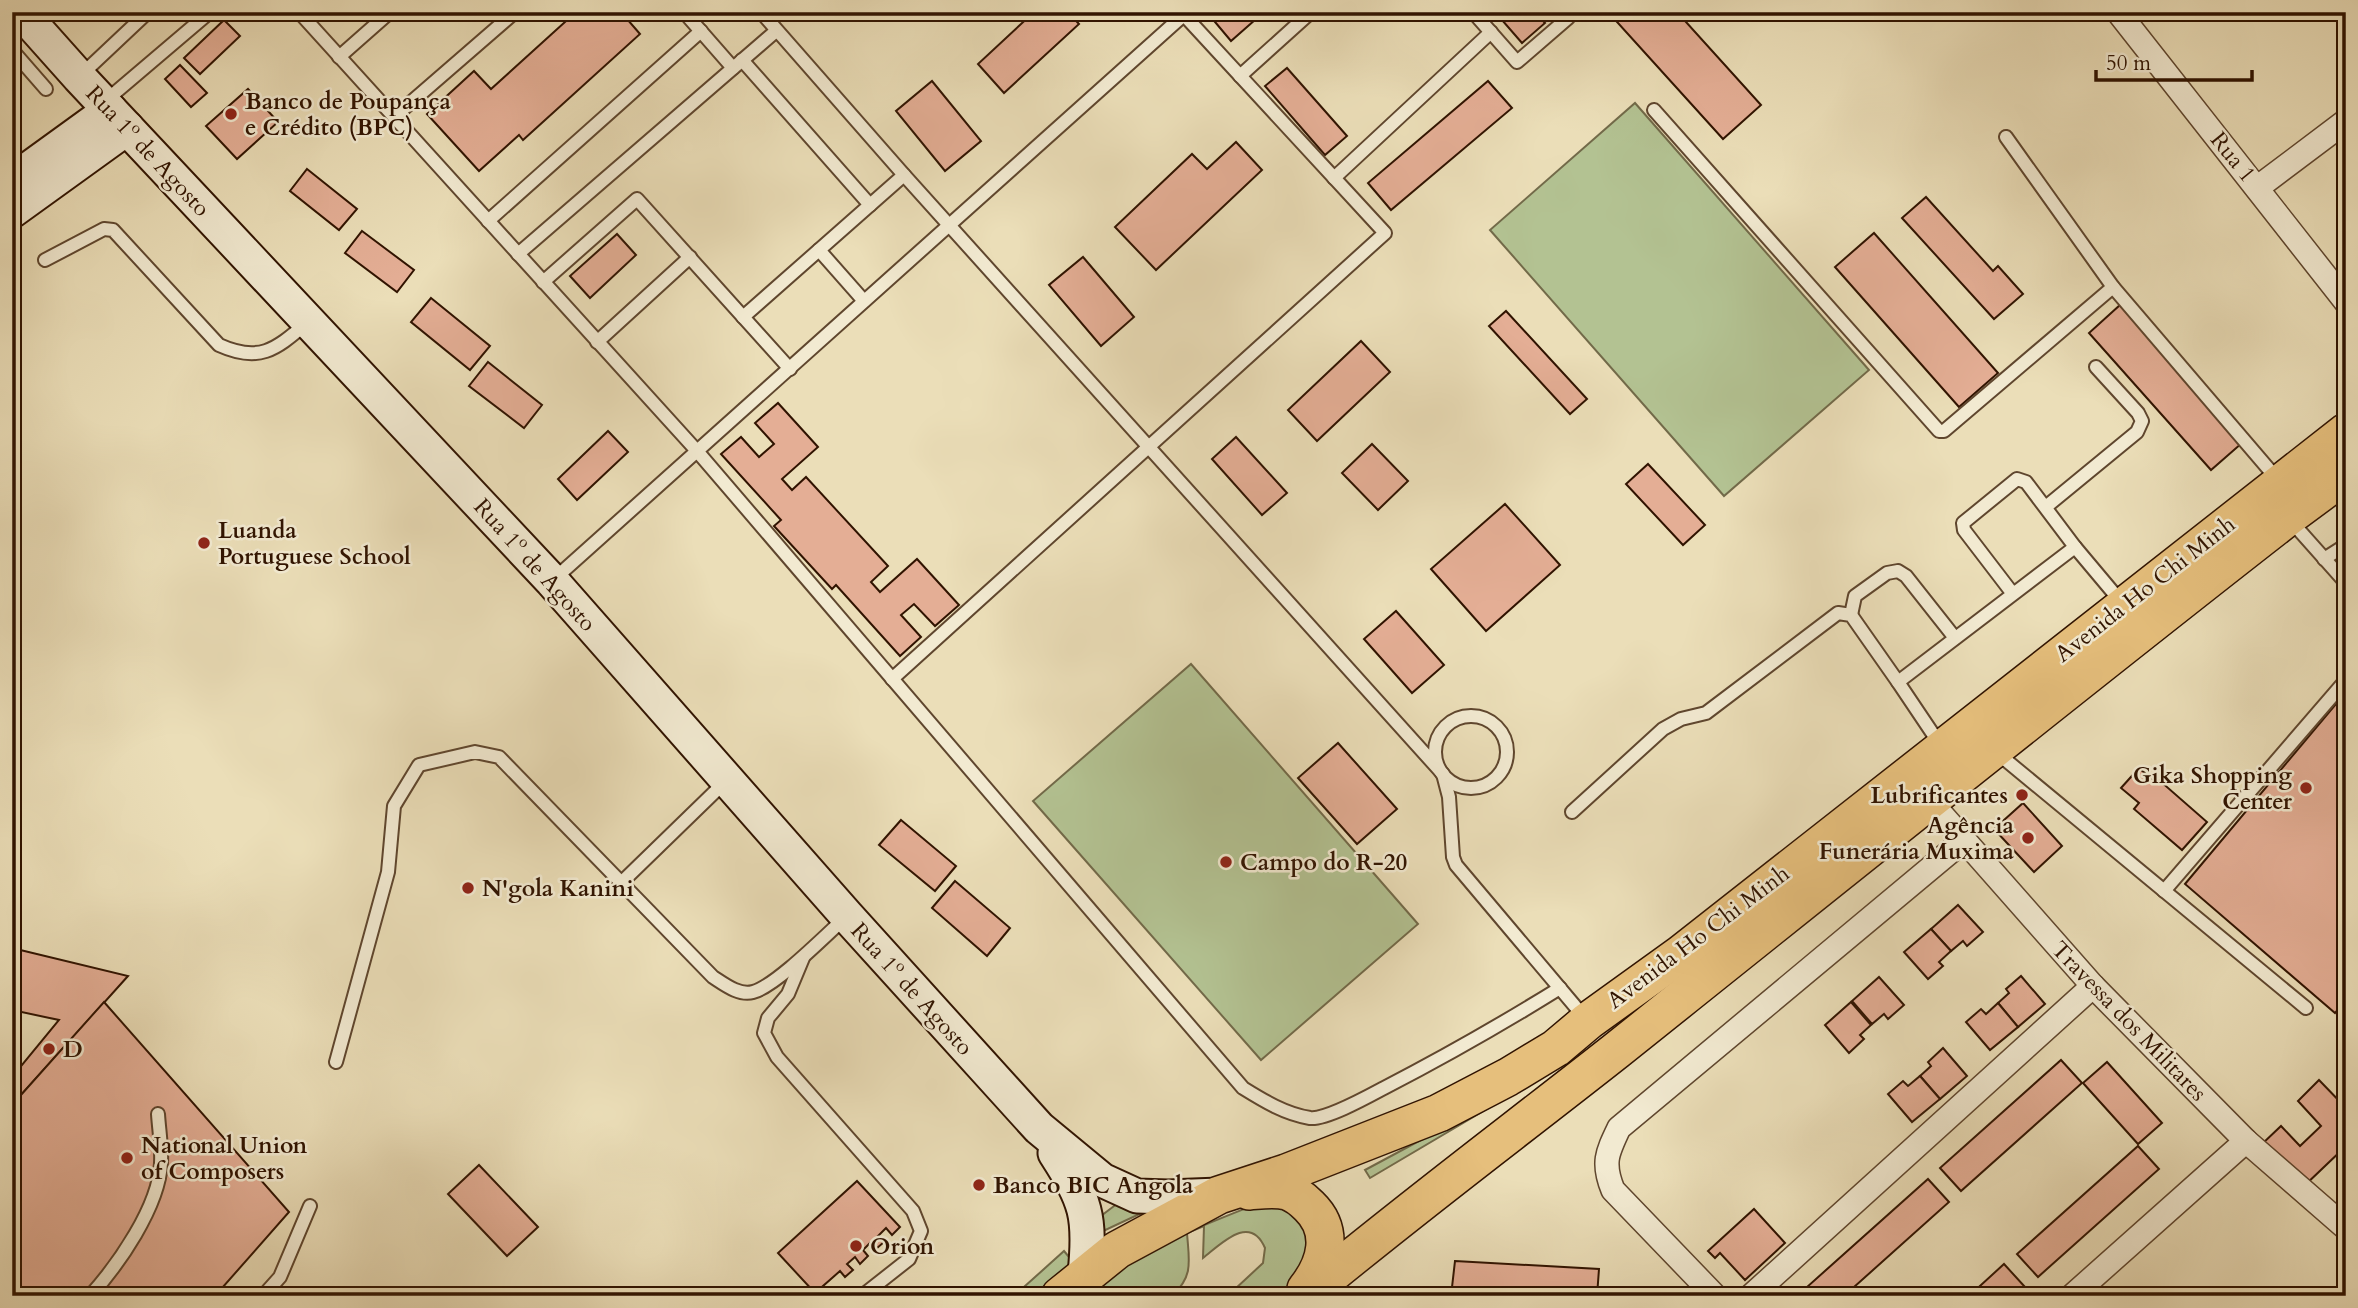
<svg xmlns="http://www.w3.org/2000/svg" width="2358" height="1308" font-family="Cardo,serif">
  <rect width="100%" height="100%" fill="#ebdeb8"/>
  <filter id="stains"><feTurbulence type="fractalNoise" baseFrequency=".00286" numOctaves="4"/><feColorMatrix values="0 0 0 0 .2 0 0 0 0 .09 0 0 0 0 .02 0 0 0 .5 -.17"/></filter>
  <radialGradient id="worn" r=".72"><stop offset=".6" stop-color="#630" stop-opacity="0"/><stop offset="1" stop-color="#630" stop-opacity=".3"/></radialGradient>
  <!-- green -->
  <g fill="#b3c292" stroke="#726a49" stroke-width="2">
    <path d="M 1635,103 L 1869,370 L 1724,496 L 1490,230 Z"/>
    <path d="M 1191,664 L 1418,924 L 1261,1060 L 1033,801 Z"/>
    <path d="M 1570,1060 L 1370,1178 L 1365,1170 Z"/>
    <path d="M 1267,1200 L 1284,1204 L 1310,1225 L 1304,1271 L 1277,1296 L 1237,1296 L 1234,1290 L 1263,1263 L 1265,1248 C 1250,1213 1221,1244 1203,1258 L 1204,1226 L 1187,1233 C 1189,1261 1194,1276 1172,1296 L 1081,1296 C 1139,1248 1199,1227 1267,1200 Z"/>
    <path d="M 1118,1203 L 1146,1211 L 1099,1233 L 1097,1219 Z"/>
    <path d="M 1064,1251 L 1074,1263 L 1036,1296 L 1014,1296 Z"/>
  </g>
  <!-- building -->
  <g fill="#e4ae95" stroke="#301300" stroke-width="2">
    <path d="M 576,12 L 621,12 L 640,34 L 523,140 L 519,135 L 479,171 L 427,114 L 474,71 L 491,89 Z"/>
    <path d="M 1034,12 L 1068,12 L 1079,24 L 1004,93 L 978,64 Z"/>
    <path d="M 1214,12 L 1264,12 L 1231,41 L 1210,16 Z"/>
    <path d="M 1495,12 L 1535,12 L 1545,23 L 1522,43 Z"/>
    <path d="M 1608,12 L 1677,12 L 1761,105 L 1723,139 Z"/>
    <path d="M 224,20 L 240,36 L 200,74 L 184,58 Z"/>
    <path d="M 180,65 L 207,93 L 191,107 L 165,79 Z"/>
    <path d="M 1287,68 L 1347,136 L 1325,155 L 1265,86 Z"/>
    <path d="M 932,81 L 981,141 L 945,171 L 896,111 Z"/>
    <path d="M 1488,81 L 1512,108 L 1391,210 L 1368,183 Z"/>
    <path d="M 248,89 L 278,122 L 237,159 L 206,126 Z"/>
    <path d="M 1236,142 L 1262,170 L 1156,270 L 1115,227 L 1192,154 L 1207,169 Z"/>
    <path d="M 307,169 L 357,209 L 339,230 L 290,191 Z"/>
    <path d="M 1926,197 L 1993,271 L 1998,266 L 2023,294 L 1994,319 L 1902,218 Z"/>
    <path d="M 362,231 L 414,270 L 397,292 L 345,253 Z"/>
    <path d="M 1874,233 L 1998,373 L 1959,407 L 1835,267 Z"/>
    <path d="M 617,234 L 636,255 L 590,298 L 570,276 Z"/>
    <path d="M 1083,257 L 1134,317 L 1101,346 L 1049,285 Z"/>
    <path d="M 431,298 L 490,346 L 470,370 L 411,322 Z"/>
    <path d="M 2120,305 L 2242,443 L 2211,470 L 2089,333 Z"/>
    <path d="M 1506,311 L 1587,399 L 1570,414 L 1489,326 Z"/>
    <path d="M 1361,341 L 1390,372 L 1317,441 L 1288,410 Z"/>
    <path d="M 488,362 L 542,405 L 524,428 L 469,386 Z"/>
    <path d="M 778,403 L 818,447 L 782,479 L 792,490 L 806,477 L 888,566 L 871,582 L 880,592 L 917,559 L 959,605 L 935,626 L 914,604 L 901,615 L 921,637 L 900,656 L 836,585 L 832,589 L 774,526 L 781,520 L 721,454 L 741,437 L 759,457 L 774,444 L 755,423 Z"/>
    <path d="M 608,431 L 628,452 L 577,500 L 558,479 Z"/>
    <path d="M 1236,437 L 1287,493 L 1262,515 L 1212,459 Z"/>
    <path d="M 1372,444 L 1408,481 L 1378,510 L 1342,473 Z"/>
    <path d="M 1648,464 L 1705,525 L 1683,545 L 1626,484 Z"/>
    <path d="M 1505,504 L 1560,565 L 1486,631 L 1431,569 Z"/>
    <path d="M 1396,611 L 1444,665 L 1412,693 L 1364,639 Z"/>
    <path d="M 2346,692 L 2346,999 L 2335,1013 L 2185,884 Z"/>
    <path d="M 1338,743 L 1397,809 L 1357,844 L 1298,778 Z"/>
    <path d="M 2139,768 L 2156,783 L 2159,780 L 2207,822 L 2182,850 L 2134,809 L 2139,803 L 2121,788 Z"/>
    <path d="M 2023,803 L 2062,846 L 2034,872 L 1994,829 Z"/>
    <path d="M 901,820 L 956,866 L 935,891 L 879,845 Z"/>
    <path d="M 955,881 L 1010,928 L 987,956 L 932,908 Z"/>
    <path d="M 1958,905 L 1983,932 L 1967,946 L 1963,941 L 1951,951 L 1931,929 Z"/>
    <path d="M 1931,929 L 1951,951 L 1939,962 L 1943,966 L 1928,979 L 1904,952 Z"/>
    <path d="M 12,948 L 128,976 L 22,1094 L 12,1087 L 12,1077 L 59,1020 L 12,1010 Z"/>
    <path d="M 2021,976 L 2045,1004 L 2018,1027 L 1998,1003 L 2009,993 L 2006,989 Z"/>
    <path d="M 1879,977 L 1904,1005 L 1888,1019 L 1884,1014 L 1872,1024 L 1852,1001 Z"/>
    <path d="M 104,1002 L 289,1212 L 215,1296 L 12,1296 L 12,1105 Z"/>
    <path d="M 1851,1002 L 1871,1025 L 1860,1035 L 1864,1039 L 1849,1053 L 1825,1025 Z"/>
    <path d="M 1998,1003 L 2018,1027 L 1990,1050 L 1966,1022 L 1981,1009 L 1986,1014 Z"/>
    <path d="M 1943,1048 L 1967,1076 L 1940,1099 L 1920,1076 L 1931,1066 L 1928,1062 Z"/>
    <path d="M 2061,1060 L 2082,1083 L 1961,1191 L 1940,1168 Z"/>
    <path d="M 2107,1062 L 2162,1123 L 2138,1144 L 2083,1083 Z"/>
    <path d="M 1920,1076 L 1940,1099 L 1912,1122 L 1888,1094 L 1903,1081 L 1908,1086 Z"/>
    <path d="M 2319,1080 L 2346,1108 L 2346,1146 L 2303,1187 L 2262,1144 L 2281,1126 L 2300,1146 L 2321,1126 L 2298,1101 Z"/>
    <path d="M 2138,1146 L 2159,1169 L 2038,1277 L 2017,1254 Z"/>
    <path d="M 479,1165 L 538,1227 L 507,1256 L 448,1194 Z"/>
    <path d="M 1928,1179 L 1949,1202 L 1844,1296 L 1814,1296 L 1807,1287 Z"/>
    <path d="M 857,1181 L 900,1227 L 892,1235 L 886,1228 L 878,1236 L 884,1242 L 876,1249 L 870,1243 L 863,1250 L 868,1256 L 860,1264 L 855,1257 L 847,1264 L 853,1270 L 845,1277 L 840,1271 L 815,1293 L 778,1253 Z"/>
    <path d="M 1754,1209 L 1785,1243 L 1745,1280 L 1720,1253 L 1715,1258 L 1708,1251 Z"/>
    <path d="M 1455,1261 L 1599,1269 L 1597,1296 L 1451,1296 Z"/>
    <path d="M 2004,1264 L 2025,1287 L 2016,1296 L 1969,1296 Z"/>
  </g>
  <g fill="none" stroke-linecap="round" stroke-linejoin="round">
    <!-- lane casing -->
    <g stroke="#5f462e" stroke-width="16">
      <g id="lane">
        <path d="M 299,12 L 697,451 L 1243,1088 C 1264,1101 1285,1114 1310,1118 C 1326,1120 1369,1096 1384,1088 C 1444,1057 1502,1024 1560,988"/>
        <path d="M 684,12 L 733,68"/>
        <path d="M 761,12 L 904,175 L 1443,774 L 1449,797 L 1453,857 L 1456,865 L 1585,1018"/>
        <path d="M 1473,12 L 1517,62 L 1568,18 L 1563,12"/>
        <path d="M 12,50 L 46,89"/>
        <path d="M 339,57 L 390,12"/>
        <path d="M 742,60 L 870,205"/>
        <path d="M 1240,76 L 1311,12"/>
        <path d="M 79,77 L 148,12"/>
        <path d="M 103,103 L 210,12"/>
        <path d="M 1654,110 L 1939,431 L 1944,431 L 2113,287"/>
        <path d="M 394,117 L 515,12"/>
        <path d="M 2006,137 L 2113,287 L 2278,480"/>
        <path d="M 1334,178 L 1491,32"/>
        <path d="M 488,221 L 701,31"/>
        <path d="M 819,250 L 864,301"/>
        <path d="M 518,254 L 776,31"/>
        <path d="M 45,260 L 104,229 L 113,230 L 219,345 C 261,364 277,348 308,322"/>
        <path d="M 543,282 L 637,199 L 790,369"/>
        <path d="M 743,317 L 904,175"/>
        <path d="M 597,342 L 690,257"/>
        <path d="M 2047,506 L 2137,432 L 2142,421 L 2138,413 L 2096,367"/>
        <path d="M 2290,520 L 2346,583"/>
        <path d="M 2075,547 L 2122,603"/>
        <path d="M 2324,559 L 2346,545"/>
        <path d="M 552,581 L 1187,12"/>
        <path d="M 1851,615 L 1855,596 L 1887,573 L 1898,571 L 1906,576 L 1955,638"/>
        <path d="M 892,679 L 1385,233 L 1184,15"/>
        <path d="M 1898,682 L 1941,746"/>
        <circle cx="1471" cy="752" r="36"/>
        <path d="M 1996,752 L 2306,1008"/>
        <path d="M 1572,812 L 1663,729 L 1681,719 L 1706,713 L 1838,613 L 1851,615 L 1898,682 L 2075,547 L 2026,482 L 2017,479 L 1963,523 L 1964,530 L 2013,594"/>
        <path d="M 622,882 L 727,780"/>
        <path d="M 2164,891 L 2346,680"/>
        <path d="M 803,958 L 788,994 L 768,1018 L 764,1033 L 777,1057 L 913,1211 L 921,1231 L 909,1259 L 862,1296"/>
        <path d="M 336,1062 L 388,872 L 394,806 L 419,765 L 475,752 L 499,757 L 713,977 C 724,984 739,996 753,992 C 776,986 827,934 846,917"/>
        <path d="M 90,1296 C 118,1265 159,1207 161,1163 C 162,1147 159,1130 158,1114"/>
        <path d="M 263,1296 L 280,1277 L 310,1206"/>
      </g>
    </g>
    <!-- street casing -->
    <g stroke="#5f462e" stroke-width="26">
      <g id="street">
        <path d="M 2118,12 L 2346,302"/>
        <path d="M 2257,188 L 2346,121"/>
        <path d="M 1928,799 L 2093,986 L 2246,1141 L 2346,1228"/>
        <path d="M 1715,1296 L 1613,1190 C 1602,1163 1607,1153 1619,1128 L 1963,841"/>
        <path d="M 1751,1296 L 2093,986"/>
        <path d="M 2072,1296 L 2246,1141"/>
      </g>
    </g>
    <!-- secondary casing -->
    <g stroke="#301300" stroke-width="37">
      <g id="secondary">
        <path d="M 21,12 L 79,77 L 552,581 L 847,916 L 1039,1128 L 1102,1180 L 1137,1196 L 1168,1197 L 1219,1195"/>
        <path d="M 12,181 L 110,110"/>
        <path d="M 12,211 L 127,128"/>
        <path d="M 1055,1153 C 1086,1201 1091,1216 1085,1274"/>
      </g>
    </g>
    <!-- primary casing -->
    <g stroke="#301300" stroke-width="40">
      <g id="primary">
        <path d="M 1249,1191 C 1262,1190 1274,1188 1287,1191 C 1296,1194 1303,1200 1309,1206 C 1335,1231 1326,1264 1306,1289"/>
        <path d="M 1060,1296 L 1117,1250 L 1219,1195 L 1286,1173 L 1439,1113 L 1508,1077 L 1556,1048 L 1588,1021 L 1681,954 L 2346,432"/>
        <path d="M 1305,1296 C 1407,1211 1513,1132 1617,1050 C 1840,872 2062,693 2288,517 L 2346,474"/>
      </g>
    </g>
    <!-- lane -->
    <use href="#lane" stroke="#f2ead1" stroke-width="12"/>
    <!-- street -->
    <use href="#street" stroke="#f2ead1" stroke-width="23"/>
    <!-- secondary -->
    <use href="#secondary" stroke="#f2ead1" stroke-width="33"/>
    <!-- primary -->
    <use href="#primary" stroke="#e6bf7c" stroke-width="37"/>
  </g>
  <!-- markers -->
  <g fill="#8f2418" stroke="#f2ead1" stroke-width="2.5">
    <circle cx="231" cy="114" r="7"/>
    <circle cx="204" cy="543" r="7"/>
    <circle cx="2306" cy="788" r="7"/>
    <circle cx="2022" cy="795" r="7"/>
    <circle cx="2028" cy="838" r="7"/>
    <circle cx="1226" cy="862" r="7"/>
    <circle cx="468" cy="888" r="7"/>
    <circle cx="49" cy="1049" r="7"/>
    <circle cx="127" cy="1158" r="7"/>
    <circle cx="979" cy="1185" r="7"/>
    <circle cx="856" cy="1246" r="7"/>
  </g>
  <g text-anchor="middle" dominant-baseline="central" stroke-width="5" stroke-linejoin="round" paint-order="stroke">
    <!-- poi labels -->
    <g font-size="23" font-weight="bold" fill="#301300" stroke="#f2ead1" text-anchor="start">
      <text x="245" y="101">Banco de Poupança<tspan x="245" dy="26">e Crédito (BPC)</tspan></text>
      <text x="218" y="530">Luanda<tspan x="218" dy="26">Portuguese School</tspan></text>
      <text x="2292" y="775" text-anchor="end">Gika Shopping<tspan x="2292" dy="26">Center</tspan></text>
      <text x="2008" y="795" text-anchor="end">Lubrificantes</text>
      <text x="2014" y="825" text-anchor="end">Agência<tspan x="2014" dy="26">Funerária Muxima</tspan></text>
      <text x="1240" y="862">Campo do R-20</text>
      <text x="482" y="888">N'gola Kanini</text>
      <text x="63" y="1049">D</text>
      <text x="141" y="1145">National Union<tspan x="141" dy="26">of Composers</tspan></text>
      <text x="993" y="1185">Banco BIC Angola</text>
      <text x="870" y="1246">Orion</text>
    </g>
    <!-- street labels -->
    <g font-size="23" fill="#301300" stroke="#f2ead1">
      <text transform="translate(148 151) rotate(47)">Rua 1º de Agosto</text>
      <text transform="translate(2233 157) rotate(51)">Rua 1</text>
      <text transform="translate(535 565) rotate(48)">Rua 1º de Agosto</text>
      <text transform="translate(2145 589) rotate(-38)">Avenida Ho Chi Minh</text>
      <text transform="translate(1698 937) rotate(-37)">Avenida Ho Chi Minh</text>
      <text transform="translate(912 989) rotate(48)">Rua 1º de Agosto</text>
      <text transform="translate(2129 1021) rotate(46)">Travessa dos Militares</text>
    </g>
  </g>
  <!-- margin -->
  <rect width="2358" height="1308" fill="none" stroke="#ebdeb8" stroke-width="42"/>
  <rect x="14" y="14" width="2330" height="1280" fill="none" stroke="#301300" stroke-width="3.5"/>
  <rect x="21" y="21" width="2316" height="1266" fill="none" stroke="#301300" stroke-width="2"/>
  <!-- scale -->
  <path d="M2096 70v10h156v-10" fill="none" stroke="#301300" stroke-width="3.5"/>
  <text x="2106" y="70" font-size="21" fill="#301300" stroke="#f2ead1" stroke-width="5" paint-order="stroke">50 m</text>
  <rect width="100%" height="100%" filter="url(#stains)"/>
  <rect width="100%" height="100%" fill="url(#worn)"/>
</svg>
